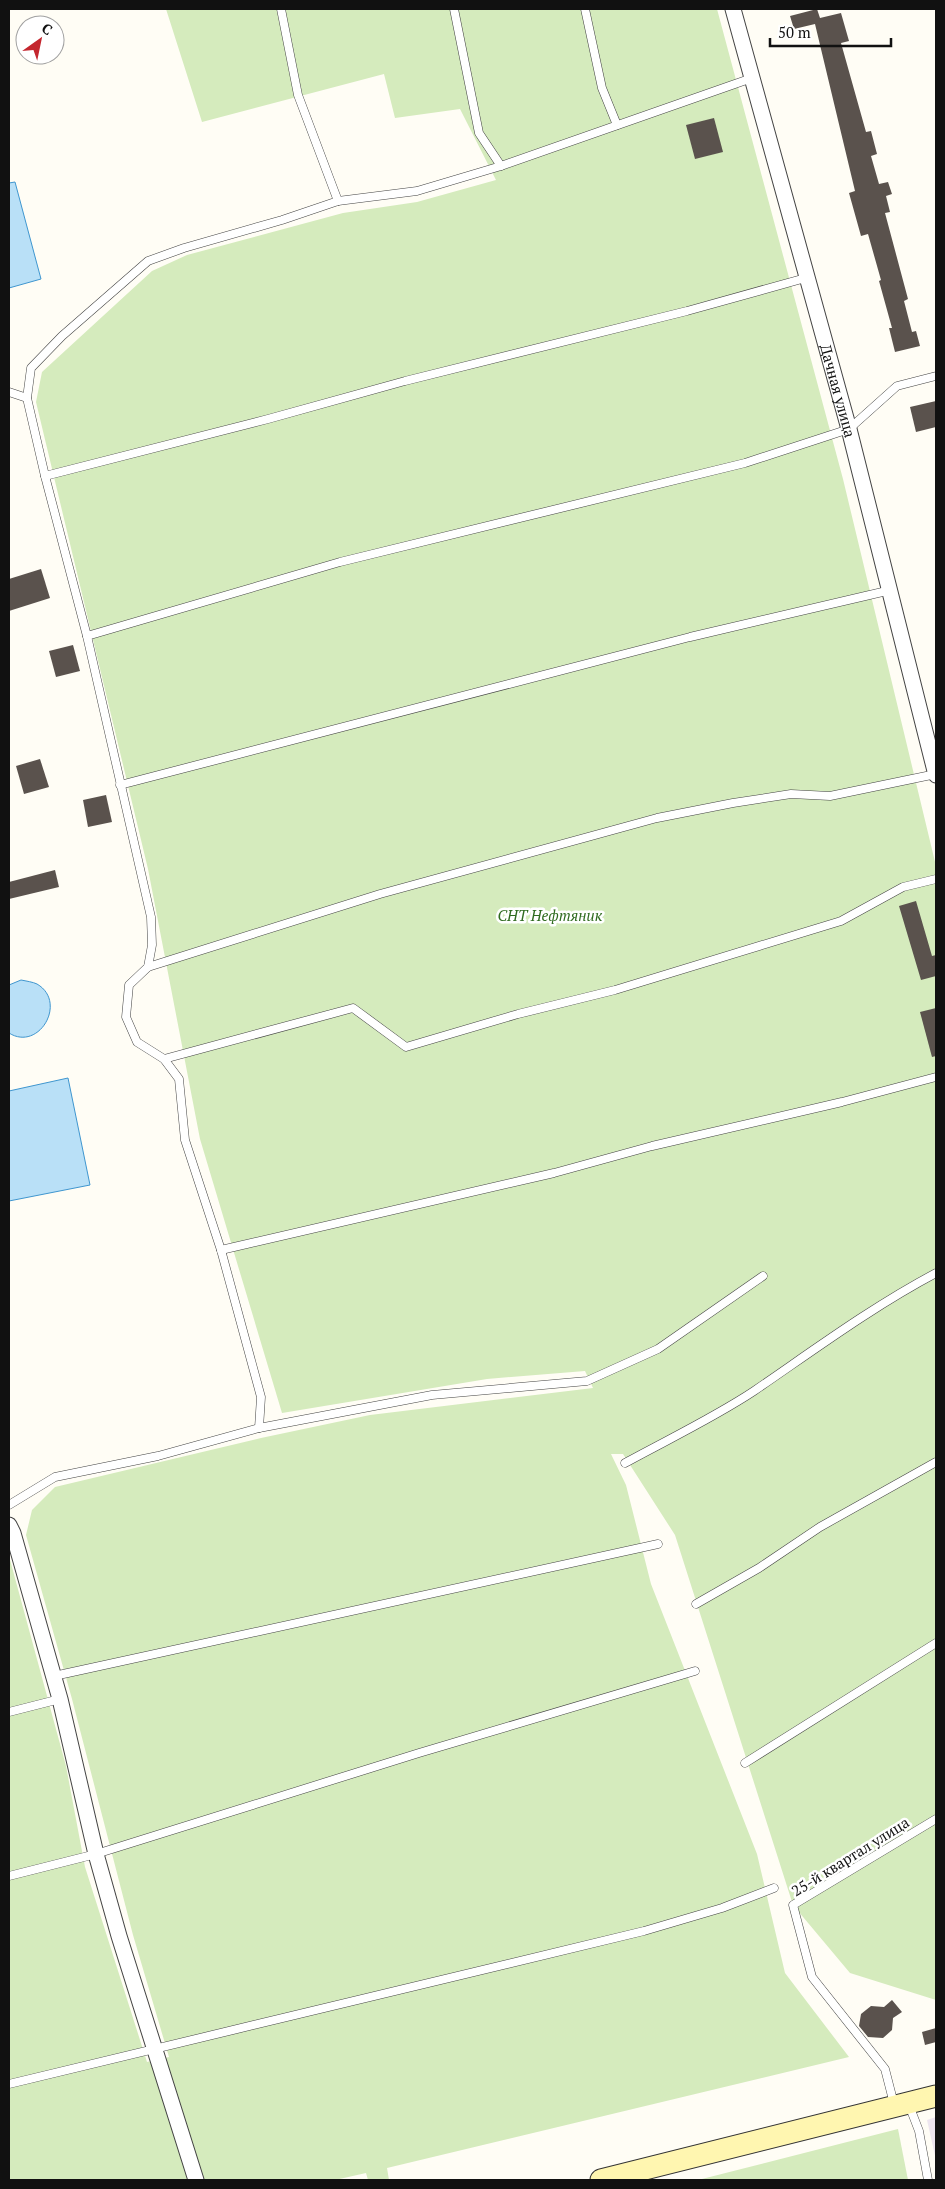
<svg xmlns="http://www.w3.org/2000/svg" width="945" height="2189" font-family="'PT Serif',serif">
  <rect width="100%" height="100%" fill="#fffdf5"/>
  <!-- industrial -->
  <path fill="#eee6ef" d="M 936,2117 L 936,2160 L 927,2120 Z"/>
  <!-- green -->
  <g fill="#d5ebbd">
    <path d="M 166,9 L 717,9 L 843,479 L 936,866 L 936,2000 L 850,1973 L 793,1905 L 675,1535 L 623,1454 L 611,1454 L 626,1485 L 651,1584 L 757,1854 L 785,1973 L 849,2057 L 387,2168 L 389,2180 L 368,2180 L 366,2173 L 335,2180 L 9,2180 L 9,1556 L 66,1766 L 85,1867 L 147,2062 L 169,2057 L 133,1935 L 72,1699 L 26,1535 L 32,1510 L 55,1487 L 261,1438 L 370,1415 L 593,1388 L 585,1371 L 487,1379 L 282,1413 L 200,1139 L 148,869 L 36,402 L 42,372 L 152,271 L 187,255 L 343,213 L 417,202 L 496,180 L 460,109 L 395,118 L 384,74 L 202,122 Z"/>
    <path d="M 898,2129 L 908,2180 L 698,2180 Z"/>
  </g>
  <!-- water -->
  <g fill="#b9e0f7" stroke="#3f96cf">
    <path d="M 15,182 L 41,279 L 9,288 L 9,183 Z"/>
    <path d="M 21,980 C 26,981 33,982 37,984 C 68,1002 39,1052 9,1033 L 9,985 Z"/>
    <path d="M 68,1078 L 90,1185 L 9,1201 L 9,1091 Z"/>
  </g>
  <!-- building -->
  <g fill="#5a524d">
    <path d="M 817,9 L 820,18 L 841,13 L 849,41 L 841,43 L 866,132 L 871,131 L 877,154 L 871,156 L 879,184 L 888,182 L 892,194 L 886,196 L 890,212 L 885,213 L 908,299 L 904,301 L 912,332 L 916,331 L 920,346 L 895,352 L 889,328 L 892,328 L 879,281 L 881,280 L 868,234 L 861,236 L 849,193 L 855,191 L 815,24 L 794,29 L 790,16 Z"/>
    <path d="M 714,118 L 723,152 L 695,159 L 686,125 Z"/>
    <path d="M 936,401 L 936,427 L 916,432 L 910,407 Z"/>
    <path d="M 41,569 L 50,598 L 9,611 L 9,579 Z"/>
    <path d="M 73,645 L 80,671 L 56,677 L 49,651 Z"/>
    <path d="M 40,759 L 49,787 L 24,794 L 16,766 Z"/>
    <path d="M 106,795 L 112,822 L 88,827 L 83,800 Z"/>
    <path d="M 55,870 L 59,887 L 9,899 L 9,882 Z"/>
    <path d="M 916,901 L 932,956 L 936,955 L 936,976 L 921,980 L 899,906 Z"/>
    <path d="M 936,1008 L 936,1056 L 932,1057 L 920,1012 Z"/>
    <path d="M 892,2000 L 902,2012 L 893,2018 L 892,2030 L 883,2038 L 868,2037 L 859,2026 L 861,2014 L 871,2006 L 884,2007 Z"/>
    <path d="M 936,2028 L 936,2042 L 925,2045 L 922,2032 Z"/>
  </g>
  <g fill="none" stroke-linecap="round" stroke-linejoin="round">
    <!-- lane casing -->
    <g stroke="#444" stroke-width="9">
      <g id="lane">
        <path d="M 281,9 L 298,95 L 338,201"/>
        <path d="M 454,9 L 479,133 L 501,166"/>
        <path d="M 585,9 L 602,88 L 617,125"/>
        <path d="M 9,392 L 27,398"/>
        <path d="M 45,476 L 268,419 L 405,381 L 687,311 L 809,277"/>
        <path d="M 87,636 L 340,562 L 745,463 L 849,429 L 897,386 L 936,376"/>
        <path d="M 120,785 L 690,637 L 891,590"/>
        <path d="M 148,967 L 380,894 L 657,818 L 733,803 L 791,794 L 830,796 L 936,774"/>
        <path d="M 164,1059 L 353,1008 L 406,1047 L 518,1014 L 615,990 L 841,921 L 903,887 L 936,879"/>
        <path d="M 221,1250 L 554,1173 L 652,1146 L 842,1102 L 936,1077"/>
        <path d="M 259,1428 L 261,1397 L 221,1250 L 185,1140 L 179,1079 L 164,1059 L 137,1042 L 126,1017 L 129,985 L 148,967 L 152,945 L 151,917 L 87,636 L 45,476 L 27,398 L 31,368 L 62,336 L 148,261 L 184,248 L 282,220 L 338,201 L 417,191 L 501,166 L 752,78"/>
        <path d="M 625,1463 C 667,1440 715,1417 754,1391 C 814,1350 872,1307 936,1273"/>
        <path d="M 9,1505 L 55,1477 L 158,1456 L 259,1428 L 432,1395 L 587,1381 L 658,1349 L 763,1276"/>
        <path d="M 696,1604 L 759,1568 L 820,1527 L 936,1462"/>
        <path d="M 54,1676 L 658,1544"/>
        <path d="M 9,1712 L 60,1699"/>
        <path d="M 745,1763 L 936,1643"/>
        <path d="M 9,1876 L 96,1854 L 419,1753 L 695,1671"/>
        <path d="M 9,2084 L 644,1931 L 722,1908 L 774,1888"/>
        <path d="M 894,2104 L 885,2069 L 812,1977 L 793,1905 L 936,1819"/>
        <path d="M 909,2105 L 919,2131 L 928,2180"/>
      </g>
    </g>
    <!-- street casing -->
    <g stroke="#444" stroke-width="17">
      <g id="street">
        <path id="s1" d="M 733,9 L 849,429 L 936,775"/>
        <path d="M 9,1525 L 13,1533 L 60,1699 L 96,1854 L 119,1936 L 196,2180"/>
      </g>
    </g>
    <!-- secondary casing -->
    <g stroke="#333" stroke-width="23">
      <path id="secondary" d="M 601,2180 L 936,2096"/>
    </g>
    <!-- lane -->
    <use href="#lane" stroke="#fff" stroke-width="8"/>
    <!-- street -->
    <use href="#street" stroke="#fff" stroke-width="15"/>
    <!-- secondary -->
    <use href="#secondary" stroke="#fff6b0" stroke-width="21"/>
  </g>
  <g text-anchor="middle" dominant-baseline="central" stroke-width="5" stroke-linejoin="round" paint-order="stroke">
    <!-- street labels -->
    <g font-size="15" fill="#111" stroke="#fff">
      <text stroke="none"><textPath href="#s1" startOffset="396">Дачная улица</textPath></text>
      <text transform="translate(850 1856) rotate(-32)">25-й квартал улица</text>
    </g>
    <!-- park labels -->
    <g font-size="15" font-style="italic" fill="#2f6b1f" stroke="#fff">
      <text x="550" y="915">СНТ Нефтяник</text>
    </g>
  </g>
  <!-- border -->
  <rect width="945" height="2189" fill="none" stroke="#111111" stroke-width="20"/>
  <!-- north arrow -->
  <g transform="translate(40 40) rotate(33)"><circle r="24" fill="#ffffff" stroke="#a0a0a0"/>
  <path d="M0-4L9 19L0 12L-9 19Z" fill="#c4262e"/>
  <text y="-8" font-size="14" font-weight="bold" text-anchor="middle" fill="#111111">С</text>
  </g>
  <!-- scale -->
  <path d="M770 38v8h121v-8" fill="none" stroke="#111111" stroke-width="2.5"/>
  <text x="778" y="38" font-size="15" fill="#111111" stroke="#ffffff" stroke-width="4" paint-order="stroke">50 m</text>
</svg>
